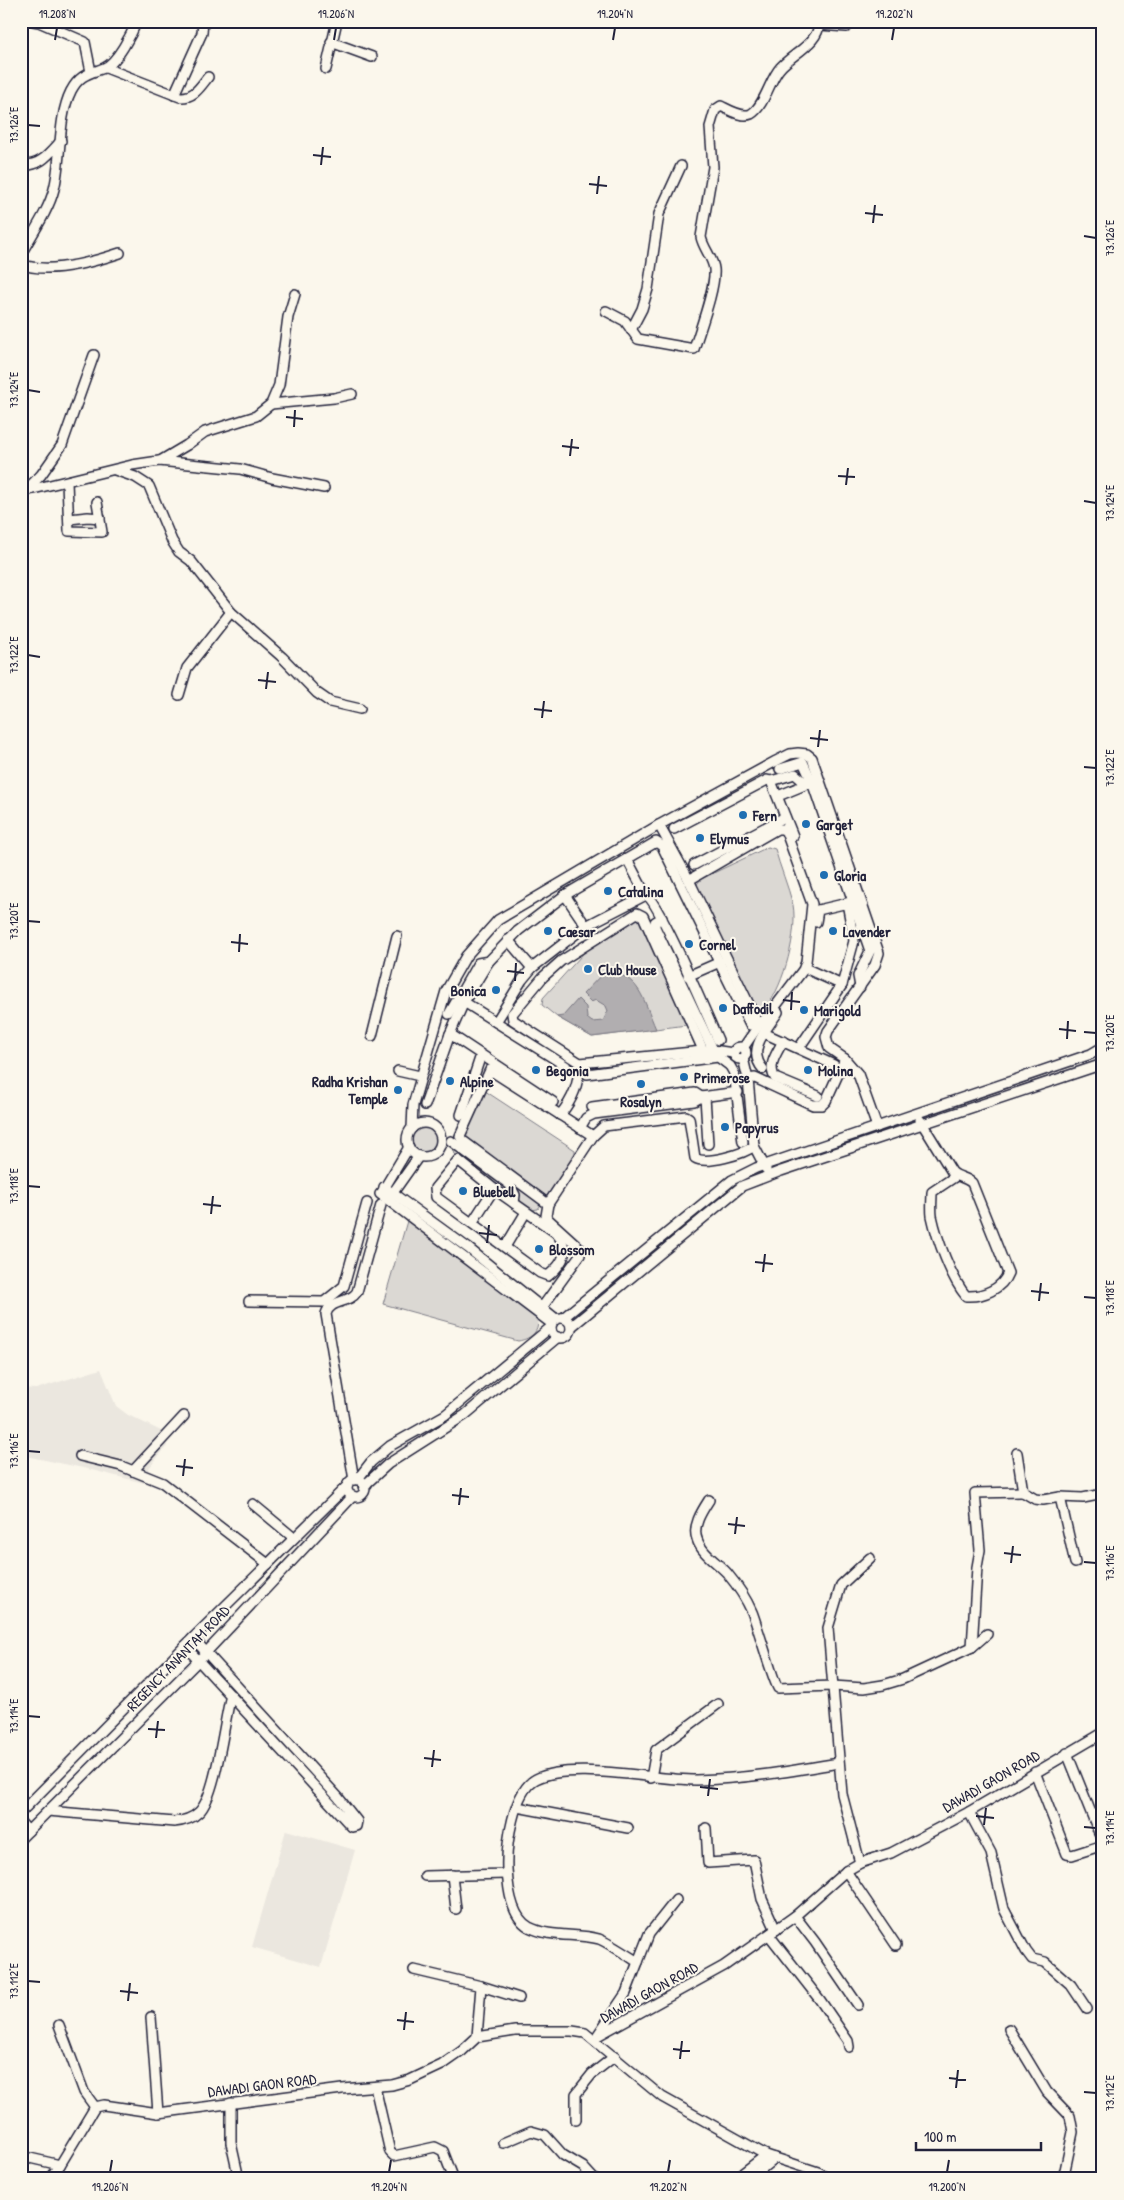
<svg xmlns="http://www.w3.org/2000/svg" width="1124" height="2200" font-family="'Patrick Hand',sans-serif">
  <rect width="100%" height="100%" fill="#fbf7ec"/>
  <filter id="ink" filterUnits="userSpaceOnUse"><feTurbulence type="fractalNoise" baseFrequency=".02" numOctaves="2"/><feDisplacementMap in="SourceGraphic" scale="10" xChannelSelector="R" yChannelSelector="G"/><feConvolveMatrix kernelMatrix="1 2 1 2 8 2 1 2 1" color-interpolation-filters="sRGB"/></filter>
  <g filter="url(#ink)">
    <!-- built -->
    <g fill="#ebe7df">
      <path d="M 101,1369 L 116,1406 L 128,1415 L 161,1431 L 167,1446 L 149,1468 L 144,1483 L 88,1469 L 21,1455 L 21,1388 L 36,1389 Z"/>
      <path d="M 286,1830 L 355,1850 L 321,1967 L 252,1947 Z"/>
    </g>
    <!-- green -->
    <g fill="#dbd8d3" stroke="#7e7d87">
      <path d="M 768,847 L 775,849 C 780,867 788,886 793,905 C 798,931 784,985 767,1006 L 759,1008 L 752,1004 L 697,890 L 697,884 L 701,879 Z"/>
      <path d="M 637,917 L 641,918 L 687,1025 L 592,1037 L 557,1017 L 542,1005 L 543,998 L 591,945 Z"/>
      <path d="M 476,1085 L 575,1150 L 575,1154 L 538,1209 L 532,1210 L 456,1158 L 454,1151 L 473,1086 Z"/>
      <circle cx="425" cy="1140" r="15"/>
      <path d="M 407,1221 L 534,1314 C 544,1328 532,1339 518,1341 L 383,1304 Z"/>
    </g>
    <!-- water -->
    <path fill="#b1aeb0" stroke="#787681" d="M 604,972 C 640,973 643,1000 656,1029 L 592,1037 L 557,1017 L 563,1016 L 578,999 L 586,1007 L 587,1018 L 592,1022 L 603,1021 L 608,1011 L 606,1006 L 596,1000 L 591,1002 L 583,994 Z"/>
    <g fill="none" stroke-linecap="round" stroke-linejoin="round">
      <!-- minor casing -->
      <g stroke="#22223b" stroke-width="12">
        <g id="minor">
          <path d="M 33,21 L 39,22 L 85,42 L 91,72"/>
          <path d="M 819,25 L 847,27 L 852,21"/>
          <path d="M 331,42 L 372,57"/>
          <path d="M 106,68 L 180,97 C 194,98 200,87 208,77"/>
          <path d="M 326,69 L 337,21"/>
          <path d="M 174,95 L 202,33 L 203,21"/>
          <path d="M 21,165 C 40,167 49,154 61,141"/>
          <path d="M 21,254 C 32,234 49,210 54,189 C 62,159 57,119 71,91 C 80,74 89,74 104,68 C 117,63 132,33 137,21"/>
          <path d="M 21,264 C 48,275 93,262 120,253"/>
          <path d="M 606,311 L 625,321 L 638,339 L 694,349 C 700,329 716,287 714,269 C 713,258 703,248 701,237 L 713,167 L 710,127 L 715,110 L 721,106 C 729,110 742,118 751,114 C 764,107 770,79 780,68 C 792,54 821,42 819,21"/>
          <path d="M 631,330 L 642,309 L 648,289 L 659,214 L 681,166"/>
          <path d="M 271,404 L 334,398 L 352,394"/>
          <path d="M 160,461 L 187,445 L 205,432 L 256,416 L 271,404 L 279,385 L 288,317 L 295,294"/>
          <path d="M 115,470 L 135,477 L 149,486 L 172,541 L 179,552 L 191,561 L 231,612 L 282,657 L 317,693 L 330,702 L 360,709"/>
          <path d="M 67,482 L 69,531 L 102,532 L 97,502"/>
          <path d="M 21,492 L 132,465 L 159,461 L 240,469 L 272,478 L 324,488"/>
          <path d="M 21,501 L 24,492 L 41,475 L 62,445 L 94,355"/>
          <path d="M 69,519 L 88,517 L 100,518"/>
          <path d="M 179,695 L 187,668 L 231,612"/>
          <path d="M 771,781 L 793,836"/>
          <path d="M 778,796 L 812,782 L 803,762 L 780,769"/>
          <path d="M 659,825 L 689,880 L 759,1025 L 743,1048"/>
          <path d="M 674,829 L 767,780 L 771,781 L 795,774 L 803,781 L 812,782 L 870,951 L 858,976 L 860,987"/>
          <path d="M 627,859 L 646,895"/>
          <path d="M 694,865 L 785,817"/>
          <path d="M 689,880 L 777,829 L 783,829 L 786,832 L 812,904 L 806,962 L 803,970 L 768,1016 L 759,1025"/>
          <path d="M 565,895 L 586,926"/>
          <path d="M 662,918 L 655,922 L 655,927 L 713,1050"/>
          <path d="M 816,922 L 818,910 L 852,902"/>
          <path d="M 508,940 L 532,968"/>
          <path d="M 807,969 L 842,985"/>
          <path d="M 688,976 L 720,962"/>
          <path d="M 464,1002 L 489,961"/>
          <path d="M 449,1014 L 478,963 L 489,961 L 518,931 L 565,895 L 656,842 L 662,846 L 750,1025"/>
          <path d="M 496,1022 L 522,980 L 532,968 L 586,926 L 646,895 C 658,900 709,1020 718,1040"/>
          <path d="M 764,1033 L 834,1065"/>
          <path d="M 450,1034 L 553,1102"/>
          <path d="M 372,1036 L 397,936"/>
          <path d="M 783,1041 C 777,1053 767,1065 775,1078 L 818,1096"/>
          <circle cx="740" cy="1053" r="6"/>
          <path d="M 799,1048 L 842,985 L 854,941 L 847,903"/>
          <path d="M 743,1058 L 748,1079"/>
          <path d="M 845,1059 L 858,1074 L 877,1127"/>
          <path d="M 580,1063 L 513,1020 L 512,1014 L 543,977 L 561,961 L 637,913 L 643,916 L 703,1050"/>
          <path d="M 763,1069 C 746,1050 767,1029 778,1012"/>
          <path d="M 398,1071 L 420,1076"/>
          <path d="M 587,1074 L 718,1057 L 730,1066 L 734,1073 L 743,1142"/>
          <path d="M 705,1097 L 708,1144"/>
          <path d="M 425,1105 L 450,1034 L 464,1002 L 566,1066"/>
          <path d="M 592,1107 L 695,1093 L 701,1097"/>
          <path d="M 461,1115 L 481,1055"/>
          <path d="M 560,1115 C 574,1098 578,1085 580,1063 L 713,1050 L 733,1053"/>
          <path d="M 920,1120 L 952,1172 C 958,1178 966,1177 972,1183 L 1008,1273 C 1002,1289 983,1297 966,1296 C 951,1278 937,1239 932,1216 C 931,1208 932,1199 932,1192 L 956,1176"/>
          <circle cx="424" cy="1140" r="17"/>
          <path d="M 412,1128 L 413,1105 L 446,991 L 466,956 L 498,920 L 659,825 L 776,761 L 790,754 L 798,753 L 807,754 L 812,758 L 879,953 L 875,965 L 828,1031 L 826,1037 L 829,1048 L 845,1059 L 826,1101 L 822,1105 L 813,1105 L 755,1078 L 748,1079 L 754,1146 C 744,1154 706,1165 695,1158 L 689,1118 L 686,1116 L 604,1126 L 593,1136 L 548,1204"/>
          <path d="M 580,1128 L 586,1118 L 594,1114 L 694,1101 L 701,1097 L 738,1092"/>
          <path d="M 451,1141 L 510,1185 L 515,1195 L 514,1203"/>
          <path d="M 754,1146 L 766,1169"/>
          <path d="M 458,1160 L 494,1189 L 555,1232 C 571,1249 565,1262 548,1276 L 540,1273 L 436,1197 L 435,1188 Z"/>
          <path d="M 384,1187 L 468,1248 L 556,1319"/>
          <path d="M 382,1192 L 409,1147"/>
          <path d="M 380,1194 L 552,1324"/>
          <path d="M 390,1197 L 419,1156"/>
          <path d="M 472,1223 L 494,1189"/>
          <path d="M 505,1247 L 526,1212"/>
          <path d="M 249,1301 L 324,1302 L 344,1286 L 367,1203"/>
          <path d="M 538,1313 L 580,1255 L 580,1248 L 548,1219 L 546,1216 L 548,1204 L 462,1140 L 460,1136 L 490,1070 L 593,1136"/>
          <path d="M 563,1318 L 732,1180 L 756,1168 L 1091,1054 L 1103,1047"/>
          <circle cx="561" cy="1328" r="10"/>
          <path d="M 571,1327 L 742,1186 L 781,1171 L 1097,1066 L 1103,1062"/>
          <path d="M 1017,1453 L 1023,1492 L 1035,1499 L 1043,1500 L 1060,1497 L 1083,1498 L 1103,1494"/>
          <path d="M 80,1456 L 121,1466 L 163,1483 L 268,1564"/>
          <path d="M 133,1471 L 184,1416"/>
          <circle cx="356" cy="1488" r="9"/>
          <path d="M 354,1480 L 326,1314 C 330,1299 349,1304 357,1292 L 381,1205"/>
          <path d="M 357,1480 L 371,1462 L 390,1446 L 445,1415 L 551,1327"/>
          <path d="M 366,1484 L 388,1464 L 465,1415 L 558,1337"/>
          <path d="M 1060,1497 L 1075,1563"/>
          <path d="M 709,1500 C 702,1511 692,1526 697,1539 C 701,1553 718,1563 727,1573 C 737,1585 746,1598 752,1612 C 757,1624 774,1684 778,1688 L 833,1686 L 864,1688 L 883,1685 L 903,1679 L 972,1647 L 987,1634"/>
          <path d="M 253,1504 L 294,1538"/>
          <path d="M 185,1646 L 352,1827 L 356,1826 L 357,1821 L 338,1797 L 193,1638"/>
          <path d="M 972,1647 L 977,1567 L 980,1550 L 975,1493 L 1023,1492"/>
          <path d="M 1035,1772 L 1067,1854 L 1072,1855 L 1100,1846 L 1102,1840 L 1067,1753"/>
          <path d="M 651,1778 L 656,1750 L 718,1704"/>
          <path d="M 517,1807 L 628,1828"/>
          <path d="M 48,1811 L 174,1822 C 184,1821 192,1819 199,1812 C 216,1796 224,1721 231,1695"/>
          <path d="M 21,1812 L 193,1638 L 348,1485"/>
          <path d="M 969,1812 L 991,1853 L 1004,1909 L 1026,1951 L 1032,1959 L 1045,1962 L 1071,1985 L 1087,2009"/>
          <path d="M 21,1823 L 28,1831"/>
          <path d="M 706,1828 L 708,1863 L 754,1860 L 762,1899 L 776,1930"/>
          <path d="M 21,1838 L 199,1660 L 353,1496"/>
          <path d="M 860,1863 L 842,1794 L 828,1628 L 841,1585 L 870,1558"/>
          <path d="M 846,1871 L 896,1945"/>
          <path d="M 452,1875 L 456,1909"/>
          <path d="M 425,1876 L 507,1874"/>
          <path d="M 795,1916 L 815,1942 L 858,2005"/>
          <path d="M 769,1935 L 820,2000 L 848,2041 L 849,2047"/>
          <path d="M 638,1962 L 649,1934 L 676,1900"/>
          <path d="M 414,1970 L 481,1986 L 477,2037"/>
          <path d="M 481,1986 L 519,1998"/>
          <path d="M 151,2017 L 158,2113"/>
          <path d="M 59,2025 L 84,2092 L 95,2107"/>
          <path d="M 1009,2029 L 1047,2092 L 1070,2116 L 1073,2132 L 1065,2170 L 1060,2179"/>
          <path d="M 599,2035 L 724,1966 L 795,1916 L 846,1871 L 860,1863 L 891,1853 L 969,1812 L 1103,1733"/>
          <path d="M 597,2036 L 626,1993 L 638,1962 C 630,1957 607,1942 599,1939 C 577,1933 550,1938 529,1927 C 511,1917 508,1888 507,1869 C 506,1846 513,1791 536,1779 C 571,1761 654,1780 696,1780 C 745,1779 791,1771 839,1763"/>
          <path d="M 375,2087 L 390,2152 L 394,2156 L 435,2147 L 443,2151 L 453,2177"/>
          <path d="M 231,2103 L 231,2143 L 239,2179"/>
          <path d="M 576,2120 L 576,2094 L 592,2074 L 615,2056"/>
          <path d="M 503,2143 L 531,2131 L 545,2135 L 563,2155 L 583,2167 L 594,2179"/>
          <path d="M 21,2156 L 60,2165"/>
          <path d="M 49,2179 L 60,2165 L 95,2107 L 104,2105 L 158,2113 L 342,2089 L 392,2085 L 410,2080 L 442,2065 L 462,2051 L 477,2037 L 515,2031 L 572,2031 L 585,2033 L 662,2097 L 766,2155 L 818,2172 L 831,2179"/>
          <path d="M 735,2179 L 766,2155"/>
          <path d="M 749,2179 L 775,2158"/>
        </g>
      </g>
      <!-- major casing -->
      <g stroke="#22223b" stroke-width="14">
        <path id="major" d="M 364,1486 L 366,1484"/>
      </g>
      <!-- minor -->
      <use href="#minor" stroke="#fbf7ec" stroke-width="9"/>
      <!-- major -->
      <use href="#major" stroke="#fbf7ec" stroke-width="10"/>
    </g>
  </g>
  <!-- ticks -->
  <path fill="none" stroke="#22223b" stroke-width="2" d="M 55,40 L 57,28M 334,40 L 336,28M 613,40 L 615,28M 892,40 L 894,28M 28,125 L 40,126M 313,155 L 331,157M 321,165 L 323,147M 589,184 L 607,186M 597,194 L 599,176M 865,213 L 883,215M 873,223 L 875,205M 1084,236 L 1096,238M 28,390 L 40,392M 286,417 L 303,419M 294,427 L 295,410M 562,446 L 579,448M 570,456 L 572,439M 838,476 L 855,477M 846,485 L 848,468M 1084,501 L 1096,503M 28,655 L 40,657M 258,680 L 276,682M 266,689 L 268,672M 534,709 L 552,711M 542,718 L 544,701M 810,738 L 828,740M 818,747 L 820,730M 1084,767 L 1096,768M 28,921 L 40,922M 231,942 L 248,944M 239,952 L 240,934M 507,971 L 524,973M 515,981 L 516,963M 783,1000 L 800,1002M 791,1010 L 792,992M 1059,1029 L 1076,1031M 1084,1032 L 1096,1033M 1067,1039 L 1068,1021M 28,1186 L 40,1187M 203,1204 L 221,1206M 211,1214 L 213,1196M 479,1233 L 497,1235M 487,1243 L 489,1225M 755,1262 L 773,1264M 763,1272 L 765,1254M 1031,1291 L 1049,1293M 1084,1297 L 1096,1298M 1039,1301 L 1041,1283M 28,1451 L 40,1452M 176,1466 L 193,1468M 183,1476 L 185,1459M 452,1495 L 469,1497M 459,1505 L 461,1488M 728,1524 L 745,1526M 735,1534 L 737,1517M 1004,1553 L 1021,1555M 1084,1562 L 1096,1563M 1011,1563 L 1013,1546M 28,1716 L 40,1717M 148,1729 L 165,1730M 156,1738 L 158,1721M 424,1758 L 441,1760M 432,1767 L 434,1750M 700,1787 L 718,1789M 708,1796 L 710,1779M 976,1816 L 994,1818M 984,1825 L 986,1808M 1084,1827 L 1096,1828M 28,1981 L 40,1982M 120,1991 L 138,1993M 128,2001 L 130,1983M 397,2020 L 414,2022M 404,2030 L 406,2012M 673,2049 L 690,2051M 680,2059 L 682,2041M 949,2078 L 966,2080M 956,2088 L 958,2070M 1084,2092 L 1096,2093M 110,2172 L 112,2160M 389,2172 L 391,2160M 668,2172 L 670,2160M 947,2172 L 949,2160"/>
  <!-- markers -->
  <g fill="#1f6fb2" stroke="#fbf7ec" stroke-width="2">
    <circle cx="743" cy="815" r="5"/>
    <circle cx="806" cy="824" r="5"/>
    <circle cx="700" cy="838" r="5"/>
    <circle cx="824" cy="875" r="5"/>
    <circle cx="608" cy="891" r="5"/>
    <circle cx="548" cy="931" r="5"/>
    <circle cx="833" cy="931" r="5"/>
    <circle cx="689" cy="944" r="5"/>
    <circle cx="588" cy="969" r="5"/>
    <circle cx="496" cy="990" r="5"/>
    <circle cx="723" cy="1008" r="5"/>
    <circle cx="804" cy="1010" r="5"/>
    <circle cx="536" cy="1070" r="5"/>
    <circle cx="808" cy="1070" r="5"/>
    <circle cx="684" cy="1077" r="5"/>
    <circle cx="450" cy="1081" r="5"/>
    <circle cx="641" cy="1084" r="5"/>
    <circle cx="398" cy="1090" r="5"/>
    <circle cx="725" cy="1127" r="5"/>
    <circle cx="463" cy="1191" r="5"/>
    <circle cx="539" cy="1249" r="5"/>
  </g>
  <g text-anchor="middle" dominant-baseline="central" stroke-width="4" stroke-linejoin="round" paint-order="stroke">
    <!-- poi labels -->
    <g font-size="15" font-weight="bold" fill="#22223b" stroke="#fbf7ec" text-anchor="start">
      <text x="753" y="815">Fern</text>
      <text x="816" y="824">Garget</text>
      <text x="710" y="838">Elymus</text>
      <text x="834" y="875">Gloria</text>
      <text x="618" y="891">Catalina</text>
      <text x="558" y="931">Caesar</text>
      <text x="843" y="931">Lavender</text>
      <text x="699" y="944">Cornel</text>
      <text x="598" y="969">Club House</text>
      <text x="486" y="990" text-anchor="end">Bonica</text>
      <text x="733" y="1008">Daffodil</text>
      <text x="814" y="1010">Marigold</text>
      <text x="546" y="1070">Begonia</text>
      <text x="818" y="1070">Molina</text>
      <text x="694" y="1077">Primerose</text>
      <text x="388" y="1081" text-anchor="end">Radha Krishan<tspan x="388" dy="17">Temple</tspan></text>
      <text x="460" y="1081">Alpine</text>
      <text x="641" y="1101" text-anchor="middle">Rosalyn</text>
      <text x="735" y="1127">Papyrus</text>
      <text x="473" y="1191">Bluebell</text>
      <text x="549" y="1249">Blossom</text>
    </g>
    <!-- street labels -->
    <g font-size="15" fill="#22223b" stroke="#fbf7ec">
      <text transform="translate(178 1658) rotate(-46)">REGENCY ANANTAM ROAD</text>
      <text transform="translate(991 1781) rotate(-30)">DAWADI GAON ROAD</text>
      <text transform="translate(649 1992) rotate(-29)">DAWADI GAON ROAD</text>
      <text transform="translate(262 2085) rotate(-7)">DAWADI GAON ROAD</text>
    </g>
  </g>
  <!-- margin -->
  <rect width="1124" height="2200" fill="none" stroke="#fbf7ec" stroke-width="55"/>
  <!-- scale -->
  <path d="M916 2142v8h125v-8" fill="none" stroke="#22223b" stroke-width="2.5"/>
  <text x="924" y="2142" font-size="15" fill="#22223b" stroke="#fbf7ec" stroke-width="4" paint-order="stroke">100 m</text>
  <rect x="28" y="28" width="1068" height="2144" fill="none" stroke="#22223b" stroke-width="2"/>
  <g font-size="12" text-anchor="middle" fill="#22223b">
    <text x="57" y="18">19.208°N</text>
    <text x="336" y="18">19.206°N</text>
    <text x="615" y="18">19.204°N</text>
    <text x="894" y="18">19.202°N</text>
    <text transform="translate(14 125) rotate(-90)" y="4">73.126°E</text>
    <text transform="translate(1110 238) rotate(-90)" y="4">73.126°E</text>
    <text transform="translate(14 390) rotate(-90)" y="4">73.124°E</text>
    <text transform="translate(1110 503) rotate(-90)" y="4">73.124°E</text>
    <text transform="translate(14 655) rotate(-90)" y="4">73.122°E</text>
    <text transform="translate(1110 768) rotate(-90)" y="4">73.122°E</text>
    <text transform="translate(14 921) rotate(-90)" y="4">73.120°E</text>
    <text transform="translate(1110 1033) rotate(-90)" y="4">73.120°E</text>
    <text transform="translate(14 1186) rotate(-90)" y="4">73.118°E</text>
    <text transform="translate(1110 1298) rotate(-90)" y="4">73.118°E</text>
    <text transform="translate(14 1451) rotate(-90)" y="4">73.116°E</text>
    <text transform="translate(1110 1563) rotate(-90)" y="4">73.116°E</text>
    <text transform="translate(14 1716) rotate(-90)" y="4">73.114°E</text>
    <text transform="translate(1110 1828) rotate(-90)" y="4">73.114°E</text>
    <text transform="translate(14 1981) rotate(-90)" y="4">73.112°E</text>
    <text transform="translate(1110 2093) rotate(-90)" y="4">73.112°E</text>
    <text x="110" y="2191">19.206°N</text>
    <text x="389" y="2191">19.204°N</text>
    <text x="668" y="2191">19.202°N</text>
    <text x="947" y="2191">19.200°N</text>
  </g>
</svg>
